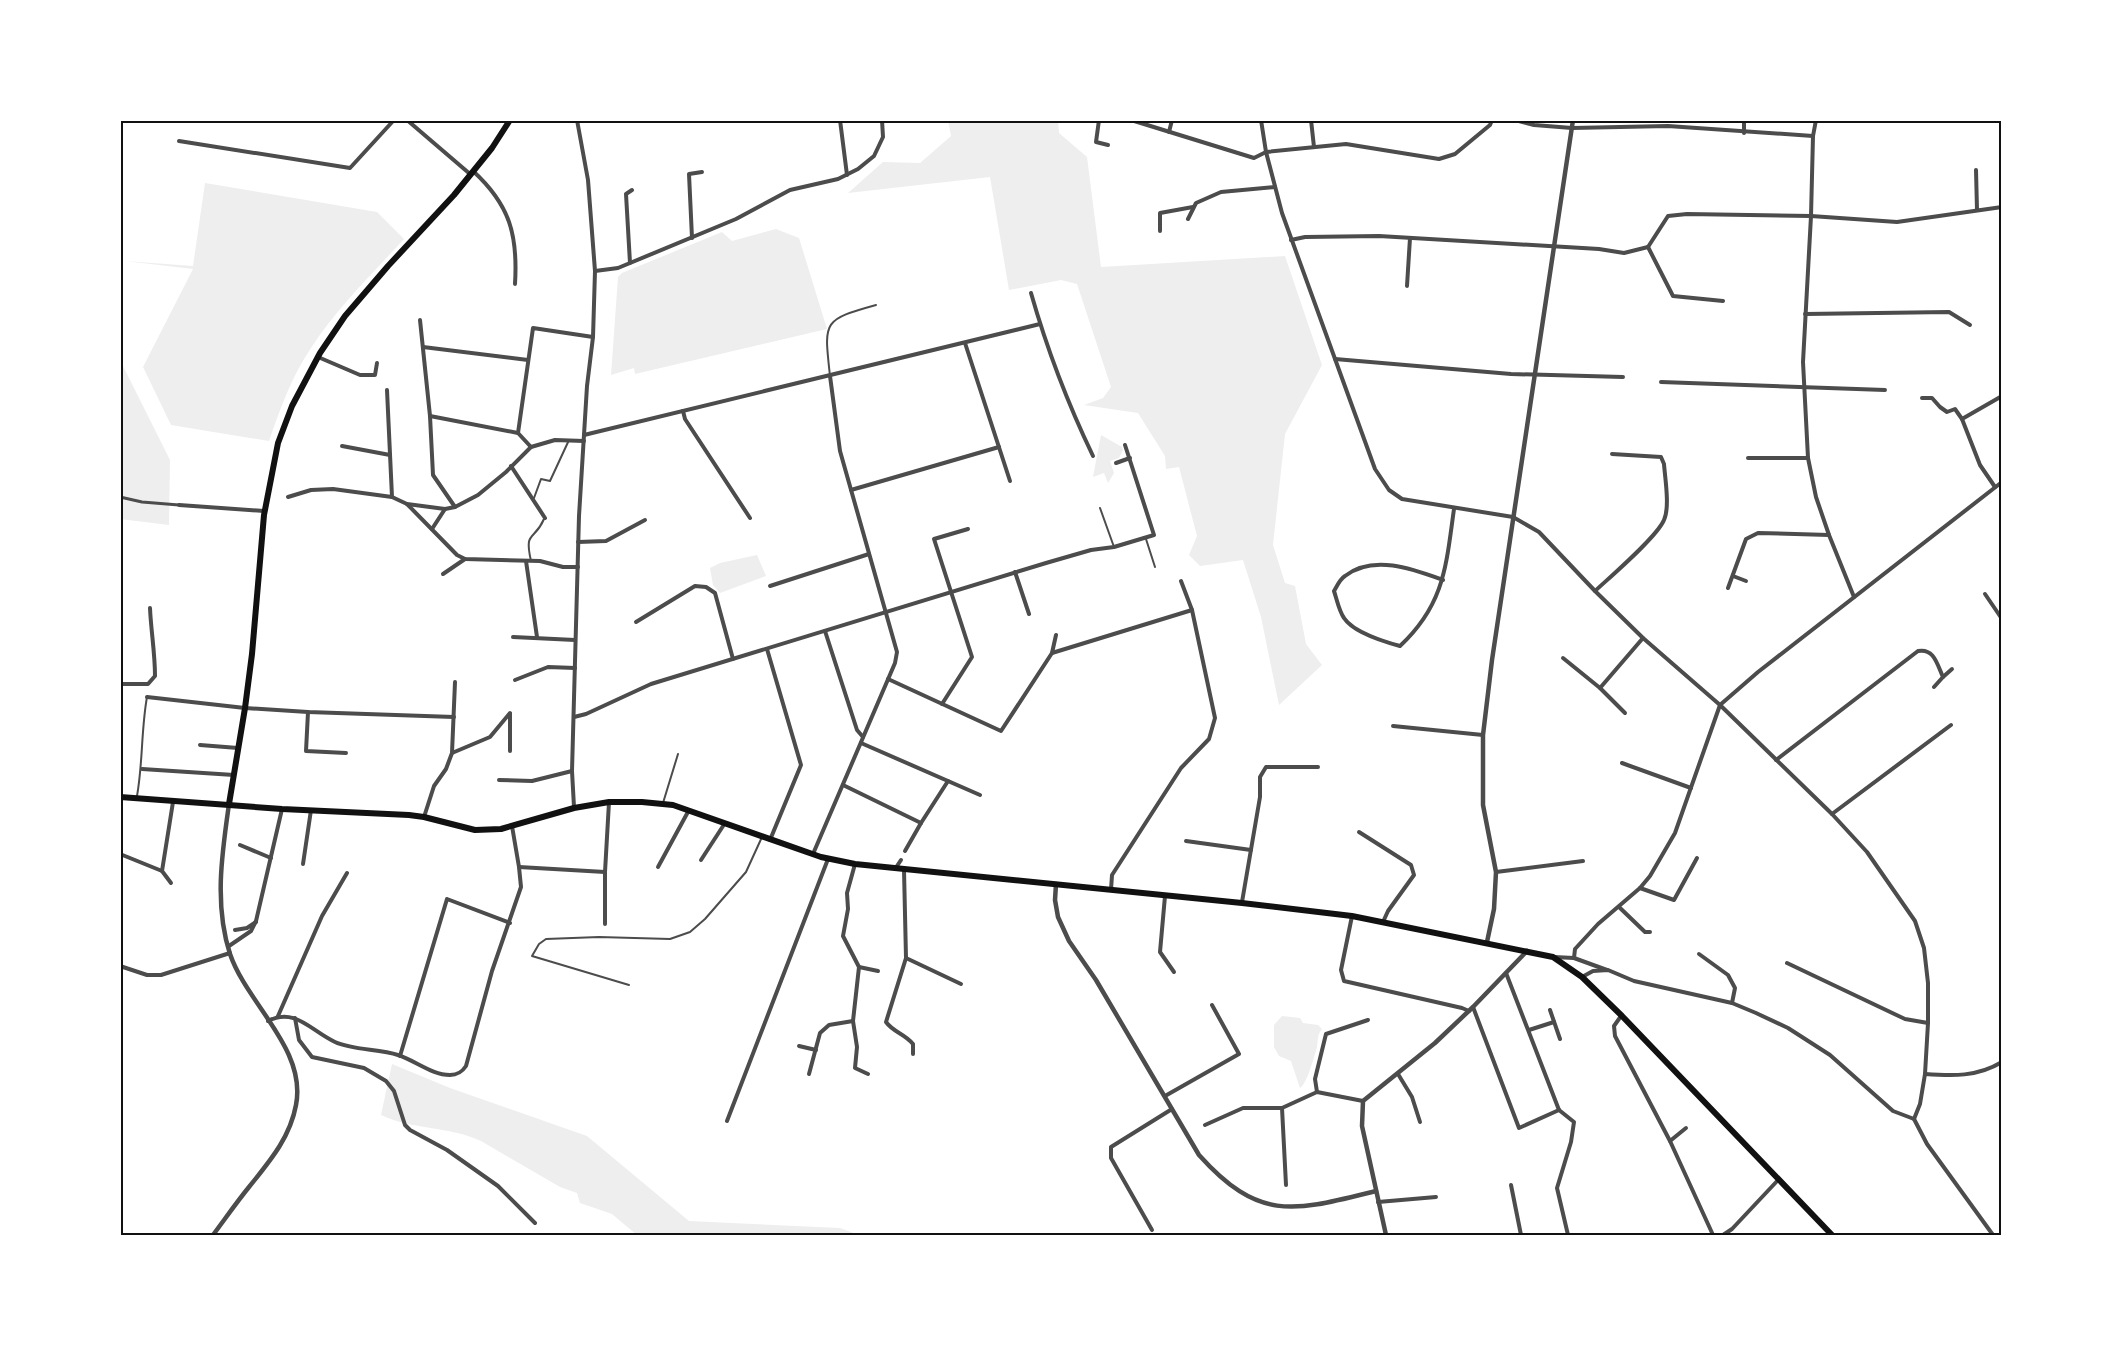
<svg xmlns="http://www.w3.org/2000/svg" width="2122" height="1355" font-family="'Noto Serif',serif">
  <rect width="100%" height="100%" fill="#fff"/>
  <!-- green -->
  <g fill="#eee">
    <path d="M 948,120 L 1058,120 L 1059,133 L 1087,157 L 1101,267 L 1285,256 L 1322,365 L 1285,434 L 1273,545 L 1285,583 L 1295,586 L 1306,644 L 1322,665 L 1279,705 L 1261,617 L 1243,560 L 1200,566 L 1189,555 L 1197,536 L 1179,467 L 1166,469 L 1165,456 L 1138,413 L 1084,405 L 1103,398 L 1111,387 L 1077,284 L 1061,280 L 1009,290 L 990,177 L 848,193 L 883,162 L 920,163 L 951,136 Z"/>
    <path d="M 205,183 L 377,212 L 404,239 C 372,274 337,308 311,348 C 292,376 280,409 269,441 L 171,425 L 143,367 L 193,269 L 125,261 L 193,266 Z"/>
    <path d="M 776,229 L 799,238 L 827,329 L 635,374 L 634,368 L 611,375 L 618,277 L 622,273 L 722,232 L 732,241 Z"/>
    <path d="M 120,360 L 170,460 L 169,525 L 120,519 Z"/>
    <path d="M 1101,435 L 1122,447 L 1123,450 L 1119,458 L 1110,461 L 1114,473 L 1108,483 L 1104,473 L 1093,477 Z"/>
    <path d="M 757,555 L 766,576 L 720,593 L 713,585 L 710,568 L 720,563 Z"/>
    <path d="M 1282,1016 L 1300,1018 L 1303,1023 L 1318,1025 L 1322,1029 C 1317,1035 1318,1040 1317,1047 C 1314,1057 1307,1084 1300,1088 L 1291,1061 L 1279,1056 L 1274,1047 L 1274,1025 Z"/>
    <path d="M 392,1064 L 450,1088 L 587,1136 L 689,1221 L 840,1228 L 859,1235 L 637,1235 L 612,1214 L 580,1203 L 577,1193 L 560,1187 L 481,1141 C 449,1126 412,1130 381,1115 Z"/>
  </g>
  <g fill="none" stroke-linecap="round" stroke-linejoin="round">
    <!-- service -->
    <g stroke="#4c4c4c" stroke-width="2">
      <path d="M 830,376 C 824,321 822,320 876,305"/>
      <path d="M 534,498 L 541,479 L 550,481 L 569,440"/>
      <path d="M 1100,508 L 1114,547"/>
      <path d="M 1146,539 L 1155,567"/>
      <path d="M 531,561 C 524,530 534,542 544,519"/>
      <path d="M 137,796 C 143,763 141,730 147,697"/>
      <path d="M 663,803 L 678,754"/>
      <path d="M 629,985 L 532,956 L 539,944 L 546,939 L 599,937 L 670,939 L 690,932 L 705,919 L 746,872 L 762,837"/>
    </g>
    <!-- pedestrian -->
    <path stroke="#4c4c4c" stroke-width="3" d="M 120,497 L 142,502 L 179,505"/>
    <!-- minor -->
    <g stroke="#4c4c4c" stroke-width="4">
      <path d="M 407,120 L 470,174"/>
      <path d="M 840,120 L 847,175"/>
      <path d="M 1099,120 L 1096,142 L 1108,145"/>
      <path d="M 1131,120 L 1254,158 L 1266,152 L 1346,144 L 1439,159 L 1455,154 L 1490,125 L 1492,120"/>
      <path d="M 1261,120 L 1266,152 L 1282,213 L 1375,469 L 1389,490 L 1402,499 L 1513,517 L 1539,532 L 1595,591 L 1643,638 L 1720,705 L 1832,814 L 1867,852 L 1915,921 L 1924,948 L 1928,983 L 1928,1023 L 1925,1074 L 1920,1104 L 1914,1119"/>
      <path d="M 1311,120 L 1314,147"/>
      <path d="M 1515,120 L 1534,125 L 1572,128 L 1668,126 L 1813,136"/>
      <path d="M 1816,120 L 1813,136 L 1811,216 L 1803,362 L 1808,458 L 1816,497 L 1829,535 L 1854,597"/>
      <path d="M 1169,132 L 1172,120"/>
      <path d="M 1744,133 L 1744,120"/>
      <path d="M 179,141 L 350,168 L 394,120"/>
      <path d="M 1976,170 L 1977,210"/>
      <path d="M 473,171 C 510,205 518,235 515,284"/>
      <path d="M 1188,219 L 1196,203 L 1221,192 L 1275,187"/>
      <path d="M 1160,231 L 1160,213 L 1193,207"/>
      <path d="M 692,238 L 689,174 L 702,172"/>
      <path d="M 1291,240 L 1305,237 L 1379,236 L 1599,249 L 1624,253 L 1648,247"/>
      <path d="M 1648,247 L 1668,216 L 1687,214 L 1811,216 L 1897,222 L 2002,207"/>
      <path d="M 1648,247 L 1673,296 L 1723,301"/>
      <path d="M 630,263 L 626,194 L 632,190"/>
      <path d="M 595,271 L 618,268 L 736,219 L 790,190 L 838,179 L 858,169 L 874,156 L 883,137 L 882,120"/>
      <path d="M 1407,286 L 1410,238"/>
      <path d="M 1031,293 C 1047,349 1068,404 1093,456"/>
      <path d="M 1805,314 L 1949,312 L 1970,325"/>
      <path d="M 420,320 L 430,416 L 433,475 L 455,507"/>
      <path d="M 965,343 L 1010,481"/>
      <path d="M 423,347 L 528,360"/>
      <path d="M 318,357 L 360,375 L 375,375 L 377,363"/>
      <path d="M 1335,359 L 1511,374 L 1623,377"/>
      <path d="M 1661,382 L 1885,390"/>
      <path d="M 387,390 L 392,497"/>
      <path d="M 1922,398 L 1932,398 L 1940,407 L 1947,412 L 1955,409 L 1962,419"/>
      <path d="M 683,411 L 685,419 L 750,518"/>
      <path d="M 430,416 L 518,433 L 531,447"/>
      <path d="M 518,433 L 533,328 L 593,337"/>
      <path d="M 584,435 L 1040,324"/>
      <path d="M 342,446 L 390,455"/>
      <path d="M 1748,458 L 1808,458"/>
      <path d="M 1116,463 L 1130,458"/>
      <path d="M 511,466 L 545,518"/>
      <path d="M 1995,487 L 1980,465 L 1962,419 L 2002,396"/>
      <path d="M 851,490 L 999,447"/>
      <path d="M 288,497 L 311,490 L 333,489 L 392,497 L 407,504 L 445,509 L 455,507 L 478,495 L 506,472 L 531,447 L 555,440 L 584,441"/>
      <path d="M 407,504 L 457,555 L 465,559 L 540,561 L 563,567 L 578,567"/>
      <path d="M 179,505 L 264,511"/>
      <path d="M 432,529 L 445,509"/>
      <path d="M 578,542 L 606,541 L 645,520"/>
      <path d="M 526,561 L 537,637"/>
      <path d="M 1015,572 L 1029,614"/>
      <path d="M 443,574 L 465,559"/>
      <path d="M 1733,576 L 1746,581"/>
      <path d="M 1443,580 C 1413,569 1373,554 1345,576 C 1340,579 1337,586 1334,591 C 1337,600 1339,611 1344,618 C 1353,632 1385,642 1400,646 C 1445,604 1446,565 1454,509"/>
      <path d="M 770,586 L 869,554"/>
      <path d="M 1728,588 L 1746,539 L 1758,533 L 1829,535"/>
      <path d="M 1595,591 C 1610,577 1657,537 1664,520 C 1670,507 1665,478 1664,464 L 1661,457 L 1612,454"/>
      <path d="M 1985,594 L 2002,619"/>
      <path d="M 636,622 L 695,586 L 706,587 L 715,593 L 733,659"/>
      <path d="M 825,631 L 857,730 L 863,737"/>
      <path d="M 513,637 L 575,640"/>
      <path d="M 767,649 L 801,765 L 770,840"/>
      <path d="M 1052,653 L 1192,610"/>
      <path d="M 1563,658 L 1600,688 L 1625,713"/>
      <path d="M 1943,677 L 1952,669"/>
      <path d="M 888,679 L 1001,731 L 1052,653 L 1056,635"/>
      <path d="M 515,680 L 548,667 L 575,668"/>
      <path d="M 120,684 L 148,684 L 155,676 C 155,653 151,631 150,608"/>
      <path d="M 1600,688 L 1643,638"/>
      <path d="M 147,697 L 245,708 L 308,712 L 454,717"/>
      <path d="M 942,704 L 972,657 L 934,539 L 968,529"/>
      <path d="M 308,712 L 306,751 L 346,753"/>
      <path d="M 574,717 L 586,714 L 651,684 L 1046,563 L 1091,550 L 1114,547 L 1154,535 L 1125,445"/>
      <path d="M 1393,726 L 1483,735"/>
      <path d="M 861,743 L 980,795"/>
      <path d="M 200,745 L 238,748"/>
      <path d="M 510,751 L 510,714"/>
      <path d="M 452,753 L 455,682"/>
      <path d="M 1776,760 L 1918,651 C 1934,648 1937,664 1943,677 L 1934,687"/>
      <path d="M 1622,763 L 1691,788"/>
      <path d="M 142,769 L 234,775"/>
      <path d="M 499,780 L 532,781 L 572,771"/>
      <path d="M 843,785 L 921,823"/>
      <path d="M 574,807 L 572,771 L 579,516 L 587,386 L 593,337 L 595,271 L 588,180 L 577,120"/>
      <path d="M 1832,814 L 1951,725"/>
      <path d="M 424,817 L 434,786 L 446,769 L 452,753 L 490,737 L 510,713"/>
      <path d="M 1359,832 L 1411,865 L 1414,875 L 1388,911 L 1383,922"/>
      <path d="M 1186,841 L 1251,850"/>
      <path d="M 240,845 L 271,858"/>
      <path d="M 905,851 L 921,823 L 948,781"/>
      <path d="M 120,854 L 162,871"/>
      <path d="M 813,854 L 895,663 L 897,652 L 840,451 L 830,376"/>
      <path d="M 701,860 L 725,823"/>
      <path d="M 303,864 L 311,810"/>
      <path d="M 855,864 L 847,893 L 848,909 L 843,936 L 859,967 L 878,971"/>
      <path d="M 519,867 L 605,872"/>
      <path d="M 658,867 L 689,810"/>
      <path d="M 895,869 L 901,860"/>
      <path d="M 904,870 L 906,958 L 886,1022 C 893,1032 905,1034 913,1044 L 913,1054"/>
      <path d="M 1496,872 L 1583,861"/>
      <path d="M 171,883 L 162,871 L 173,802"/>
      <path d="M 1640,888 L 1674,900 L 1697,858"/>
      <path d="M 1111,890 L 1112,875 L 1181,768 L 1209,739 L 1215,718 L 1192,610 L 1181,581"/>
      <path d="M 1165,896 L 1160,952 L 1174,972"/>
      <path d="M 1242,902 L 1260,797 L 1260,777 L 1266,767 L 1318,767"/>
      <path d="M 1619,907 L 1645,932 L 1650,932"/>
      <path d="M 1352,916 L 1341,970 L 1344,981 L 1462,1008 L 1469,1011"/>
      <path d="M 605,924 L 605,872 L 609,802"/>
      <path d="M 235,930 L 247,928 L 256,922"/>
      <path d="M 229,946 L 251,931 L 256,921 L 282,809"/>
      <path d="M 1699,954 L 1728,975 L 1735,988 L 1732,1003"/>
      <path d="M 1554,957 L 1574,958 L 1607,970"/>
      <path d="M 906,958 L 961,984"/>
      <path d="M 1574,958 L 1575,949 L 1598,924 L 1640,888 L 1650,876 L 1675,833 L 1720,705 L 1758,672 L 2002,482"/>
      <path d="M 1787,963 L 1905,1019 L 1928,1023"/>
      <path d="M 120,966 L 147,975 L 161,975 L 230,953"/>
      <path d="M 859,967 L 853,1021 L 857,1047 L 855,1068 L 868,1074"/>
      <path d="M 1506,973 L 1559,1110"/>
      <path d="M 1582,977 L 1593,971 L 1608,970 L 1634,981 L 1732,1003 L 1756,1013 L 1788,1028 L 1830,1055 L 1893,1111 L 1914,1119 L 1927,1144 L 1993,1235"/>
      <path d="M 1473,1007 L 1519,1128 L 1559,1110"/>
      <path d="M 1550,1010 L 1560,1039"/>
      <path d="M 278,1016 L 322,916 L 347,873"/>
      <path d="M 1621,1016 L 1614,1026 L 1615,1036 L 1670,1141 L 1713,1235"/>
      <path d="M 295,1018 L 299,1040 L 312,1057 L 364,1068 L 386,1081 L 394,1091 L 405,1125 L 410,1130 L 447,1150 L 498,1186 L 535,1223"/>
      <path d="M 268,1021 C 295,1007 311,1031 335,1042 C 352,1050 379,1049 398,1055 C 416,1061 432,1075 450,1075 C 458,1075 462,1072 466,1066 L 492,971 L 521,887 L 519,867 L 512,826"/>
      <path d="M 1529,1030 L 1554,1022"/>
      <path d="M 799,1046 L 816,1050"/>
      <path d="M 400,1056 L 447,899 L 510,923"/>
      <path d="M 809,1074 L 820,1033 L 829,1025 L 853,1021"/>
      <path d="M 1398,1074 L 1412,1097 L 1420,1122"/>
      <path d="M 1925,1074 C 1953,1076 1977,1077 2002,1062"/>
      <path d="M 1317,1092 L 1315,1079 L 1326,1034 L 1368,1020"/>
      <path d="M 1165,1096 L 1239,1054 L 1212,1005"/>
      <path d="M 1282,1108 L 1286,1185"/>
      <path d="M 1559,1110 L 1574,1122 L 1571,1142 L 1557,1188 L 1568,1235"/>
      <path d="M 727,1121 L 828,859"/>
      <path d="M 1205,1125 L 1243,1108 L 1282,1108 L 1317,1092 L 1363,1101"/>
      <path d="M 1670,1141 L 1686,1128"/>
      <path d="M 1511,1185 L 1521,1235"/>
      <path d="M 1378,1202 L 1436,1197"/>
      <path d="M 1152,1230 L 1111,1158 L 1111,1147 L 1172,1109"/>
      <path d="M 299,1235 L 313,1235"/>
      <path d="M 1723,1235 L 1732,1229 L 1779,1179"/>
    </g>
    <!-- tertiary -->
    <g stroke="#4c4c4c" stroke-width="4.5">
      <path d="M 1056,884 L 1055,900 L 1058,917 L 1069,941 L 1096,980 L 1199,1155 C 1260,1223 1295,1211 1376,1191"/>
      <path d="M 1487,942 L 1494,909 L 1496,872 L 1483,805 L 1483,735 L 1492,660 L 1573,120"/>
      <path d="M 213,1235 C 225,1219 236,1203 249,1187 C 269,1162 290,1138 296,1105 C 307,1049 247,1004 230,954 C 214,905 222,853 229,804"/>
      <path d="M 1386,1235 L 1362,1126 L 1363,1101 L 1435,1043 L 1473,1007 L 1527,951"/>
    </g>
    <!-- primary -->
    <g stroke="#111" stroke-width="6">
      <path d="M 120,797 L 282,809 L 409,815 L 424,817 L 475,830 L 501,829 L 574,808 L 609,802 L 642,802 L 673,805 L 821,857 L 855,864 L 1242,903 L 1352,916 L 1553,957 L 1582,977 L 1622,1016 L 1832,1235"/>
      <path d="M 229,804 L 245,708 L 252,654 L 264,515 L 278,443 L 292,406 L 320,353 L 345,316 L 388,266 L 454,195 L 492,148 L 510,120"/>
    </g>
  </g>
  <!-- border -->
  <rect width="2122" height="1355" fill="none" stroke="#ffffff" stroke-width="243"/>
  <rect x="122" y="122" width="1878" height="1112" fill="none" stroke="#111" stroke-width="2"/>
</svg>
